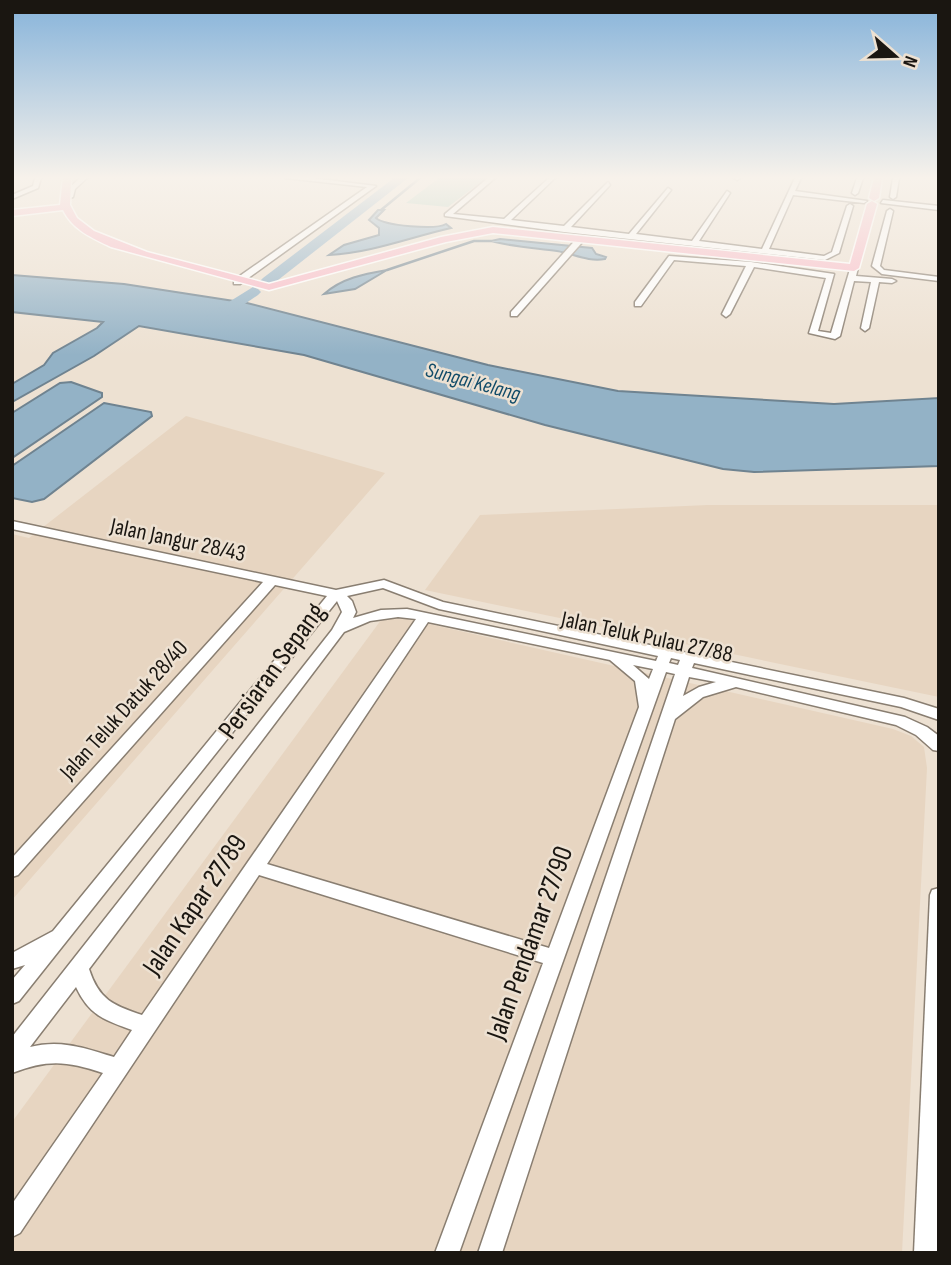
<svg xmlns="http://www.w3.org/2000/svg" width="951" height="1265" font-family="'Sofia Sans Condensed',sans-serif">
  <rect width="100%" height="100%" fill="#ede1d2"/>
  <!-- built -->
  <g fill="#e7d5c1">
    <path d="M 186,416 L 385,473 L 12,900 L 12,534 L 29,538 Z"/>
    <path d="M 708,505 L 939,505 L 939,697 L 425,590 L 480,515 Z"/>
    <path d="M 398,617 L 893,729 L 911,736 L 924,747 L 927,768 L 902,1253 L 12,1253 L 12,1122 L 381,620 Z"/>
  </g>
  <!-- green -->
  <path fill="#adcfbd" d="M 439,178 L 486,178 L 448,207 L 406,203 Z"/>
  <!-- water -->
  <g fill="#93b2c6" stroke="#6f8390" stroke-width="2">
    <path d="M 378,210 L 384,210 L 376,218 C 385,226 436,230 446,224 L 451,228 C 411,237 371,253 329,255 L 344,245 L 379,235 L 379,228 L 369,220 Z"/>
    <path d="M 500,239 L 592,248 L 596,254 L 606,257 L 605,259 C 588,262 574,254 557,251 C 535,248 513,247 491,241 Z"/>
    <path d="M 387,270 L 355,289 L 324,294 C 342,278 364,274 387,270 Z"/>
    <path d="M 12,275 L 124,284 L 247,303 L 488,365 L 618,391 L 834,404 L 939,398 L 939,466 L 754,472 L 723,469 L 545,425 L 304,355 L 139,326 L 94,356 L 12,402 L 12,384 L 44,365 L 53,353 L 97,328 L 103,322 L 12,312 Z"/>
    <path d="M 71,382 L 102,393 L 102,397 L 12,458 L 12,413 L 60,383 Z"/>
    <path d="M 104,403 L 151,412 L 152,416 L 44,499 L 32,502 L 12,498 L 12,466 Z"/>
  </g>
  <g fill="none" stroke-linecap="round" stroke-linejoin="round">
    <!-- stream -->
    <g stroke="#6f8390" stroke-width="2.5">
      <path d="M 381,210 L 420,178"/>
      <path d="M 387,270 L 474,241 L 491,241"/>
    </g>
    <!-- river -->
    <g fill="#93b2c6" fill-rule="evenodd">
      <path d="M 394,178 L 408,178 L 273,284 L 263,284 L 260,281 L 263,278 Z"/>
      <path d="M 253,287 L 258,289 L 261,292 L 258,295 L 220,321 L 208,321 L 206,318 L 208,315 Z"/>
    </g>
    <!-- minor casing -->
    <g stroke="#897e71" stroke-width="3">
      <g id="minor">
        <path d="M 35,178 L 41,178 L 38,188 L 12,199 L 12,195 L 33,186 Z"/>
        <path d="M 80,178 L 87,178 L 75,189 L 73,197 L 64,200 L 70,187 Z"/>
        <path d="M 285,178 L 312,178 L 376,186 L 240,284 L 234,284 L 234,280 L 367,187 Z"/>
        <path d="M 488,178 L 495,178 L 453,214 L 504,219 L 549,178 L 555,178 L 511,220 L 564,226 L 608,182 L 610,185 L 571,227 L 629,234 L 668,188 L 671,190 L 636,234 L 692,241 L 727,191 L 730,193 L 699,241 L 762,249 L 795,178 L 801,178 L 795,191 L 867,201 L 864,203 L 793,195 L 769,249 L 824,256 L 832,252 L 847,206 L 850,204 L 853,206 L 839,253 L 825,260 L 564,232 L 445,216 L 445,214 Z"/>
        <path d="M 733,178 L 740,178 L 737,180 Z"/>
        <path d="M 857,178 L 863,178 L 858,193 L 855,195 L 852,193 Z"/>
        <path d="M 893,178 L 899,178 L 896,197 L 893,199 L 890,197 Z"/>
        <path d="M 883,200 L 939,206 L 939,210 L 881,203 Z"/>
        <path d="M 890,209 L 893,211 L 880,266 L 884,270 L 939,277 L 939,281 L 882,274 L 872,266 L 887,211 Z"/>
        <path d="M 579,236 L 586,238 L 517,316 L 511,316 L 511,312 Z"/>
        <path d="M 669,256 L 751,262 L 834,274 L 818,331 L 831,333 L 851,266 L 858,268 L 856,276 L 892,279 L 896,281 L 892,283 L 879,282 L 869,328 L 865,331 L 861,328 L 871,282 L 854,281 L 840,336 L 835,339 L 809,333 L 826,278 L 754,267 L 730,314 L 726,317 L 722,314 L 746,266 L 674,260 L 641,306 L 635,306 L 635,302 Z"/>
        <path d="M 12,521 L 336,590 L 384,580 L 443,602 L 904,698 L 939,709 L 939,720 L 901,707 L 694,663 L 692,668 L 905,717 L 927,727 L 939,736 L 939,751 L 933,750 L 916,735 L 896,725 L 736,687 L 703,697 L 675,719 L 502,1253 L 478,1253 L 675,674 L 666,672 L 459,1253 L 435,1253 L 543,963 L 259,875 L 20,1233 L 12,1237 L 12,1204 L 103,1073 C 67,1061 48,1059 12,1073 L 12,1037 L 332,630 L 342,612 L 337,601 L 19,1001 L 12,1004 L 12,980 L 25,965 L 12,969 L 12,953 L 53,931 L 327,596 L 275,585 L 18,875 L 12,877 L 12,858 L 263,582 L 12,529 ZM 383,588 L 439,609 L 658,656 L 656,661 L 407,609 L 381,610 L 353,618 L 356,612 L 352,601 L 347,596 ZM 398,617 L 416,619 L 142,1015 C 113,1005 99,1000 89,969 L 344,632 L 370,621 ZM 428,622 L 610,660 L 635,681 L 639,707 L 549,948 L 267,864 ZM 671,658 L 680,660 L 678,665 L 669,663 ZM 633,665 L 653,669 L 649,679 ZM 689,677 L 716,682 L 699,687 L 683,696 ZM 76,987 C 89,1015 104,1020 132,1030 L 114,1057 C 85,1048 60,1039 30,1047 Z"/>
        <path d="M 939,888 L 938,1253 L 914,1253 L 930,895 L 932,890 Z"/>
      </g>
    </g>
    <!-- major casing -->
    <g stroke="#fff" stroke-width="3">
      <g id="major">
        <path d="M 63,178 L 71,178 L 70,205 L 77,218 L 94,231 L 147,252 L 269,284 L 441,237 L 493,227 L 850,264 L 867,204 L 872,201 L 877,204 L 859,268 L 854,271 L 493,233 L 446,242 L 269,290 L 111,247 C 92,238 73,230 63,210 L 12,216 L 12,210 L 60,205 Z"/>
        <path d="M 874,178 L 882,178 L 879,198 L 874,201 L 869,198 Z"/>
      </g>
    </g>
    <!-- minor -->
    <use href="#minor" fill="#fff" fill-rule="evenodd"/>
    <!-- major -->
    <use href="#major" fill="#fabdca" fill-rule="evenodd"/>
  </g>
  <!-- sky -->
  <linearGradient id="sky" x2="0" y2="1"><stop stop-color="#86b3da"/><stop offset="0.5" stop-color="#f7f2eb"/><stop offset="1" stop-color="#f7f2eb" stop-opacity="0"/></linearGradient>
  <rect width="951" height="355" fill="url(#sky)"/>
  <g text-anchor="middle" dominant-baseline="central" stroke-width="5" stroke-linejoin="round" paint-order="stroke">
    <!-- far-water labels -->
    <g font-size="21" font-style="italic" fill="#114b68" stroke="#ede1d2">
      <text transform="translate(473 382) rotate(15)">Sungai Kelang</text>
    </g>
    <!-- street labels -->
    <g font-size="23" fill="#1a1611" stroke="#ede1d2">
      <text transform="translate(178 540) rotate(12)">Jalan Jangur 28/43</text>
      <text transform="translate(647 637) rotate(12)">Jalan Teluk Pulau 27/88</text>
      <text transform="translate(124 710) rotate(-48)">Jalan Teluk Datuk 28/40</text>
    </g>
    <!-- near-street labels -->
    <g font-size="28" fill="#1a1611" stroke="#ede1d2">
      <text transform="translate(272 671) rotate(-54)">Persiaran Sepang</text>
      <text transform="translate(195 905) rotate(-56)">Jalan Kapar 27/89</text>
      <text transform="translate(530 943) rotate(-70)">Jalan Pendamar 27/90</text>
    </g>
  </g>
  <!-- border -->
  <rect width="951" height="1265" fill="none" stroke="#1a1611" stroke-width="28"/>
  <!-- north arrow -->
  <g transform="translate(895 56) rotate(110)" stroke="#ede1d2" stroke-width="5" paint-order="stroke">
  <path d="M0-5L12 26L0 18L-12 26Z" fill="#1a1611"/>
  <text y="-10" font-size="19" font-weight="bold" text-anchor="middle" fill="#1a1611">N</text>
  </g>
</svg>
